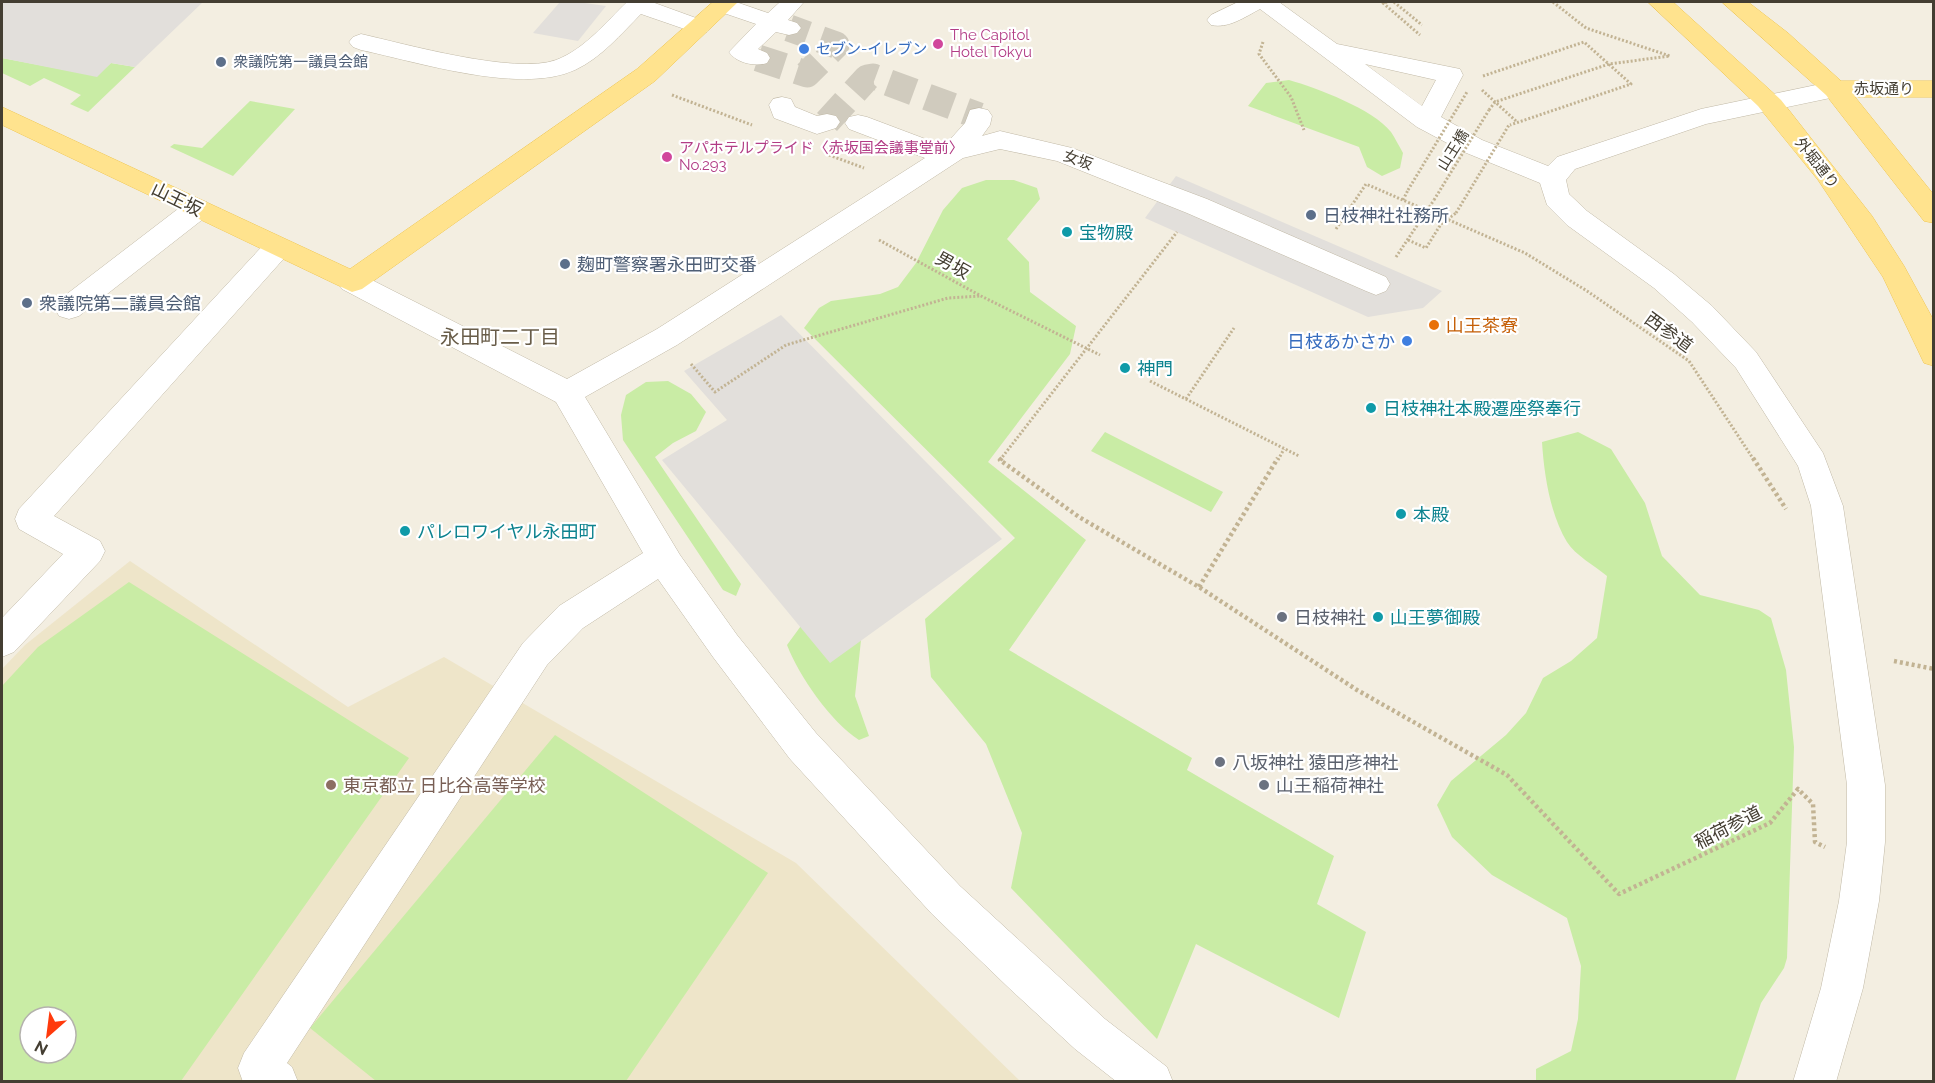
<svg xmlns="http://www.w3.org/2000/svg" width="1935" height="1083" font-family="Raleway,'Noto Sans JP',sans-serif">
  <rect width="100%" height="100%" fill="#f3eee1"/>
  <!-- education -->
  <path fill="#eee5c9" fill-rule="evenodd" d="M 130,561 L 348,707 L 444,657 L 796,863 L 1020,1081 L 2,1081 L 2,669 L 25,645 ZM 30,1017 L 66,1017 L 66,1053 L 30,1053 Z"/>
  <!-- green -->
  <g fill="#c9eca5" fill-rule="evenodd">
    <path d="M 2,58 L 97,76 L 111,63 L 135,67 L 88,112 L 70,104 L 81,95 L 44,78 L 30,86 L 2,73 Z"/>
    <path d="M 1289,80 C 1317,88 1373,109 1391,132 C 1395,138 1399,146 1403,153 L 1400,168 L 1382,176 L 1367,167 L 1359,147 L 1248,106 L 1266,83 Z"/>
    <path d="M 250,101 L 295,109 L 233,176 L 170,147 L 174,144 L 202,148 Z"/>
    <path d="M 986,180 L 1014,180 L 1037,188 L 1040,199 L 1007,239 L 1029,262 L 1030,292 L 1076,326 L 1070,354 L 988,462 L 1086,540 L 1009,650 L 1192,758 L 1187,770 L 1334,856 L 1317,904 L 1366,932 L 1339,1018 L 1196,944 L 1157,1039 L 1011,888 L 1022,833 L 986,744 L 931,677 L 925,619 L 1015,538 L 804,328 L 819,308 L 831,301 L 880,294 L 898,287 L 916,263 L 943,210 L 962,188 Z"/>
    <path d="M 668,381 L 691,394 L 706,412 L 696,431 L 673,443 L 655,457 L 741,584 L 736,596 L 723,590 L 623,440 L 621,415 L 626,395 L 646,382 Z"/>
    <path d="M 1105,432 L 1223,492 L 1211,512 L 1091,451 Z"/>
    <path d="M 1578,432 L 1611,449 L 1645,503 L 1662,556 L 1700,595 L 1759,610 L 1771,618 L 1786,670 L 1794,747 L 1787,958 L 1784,968 L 1761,1003 L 1735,1081 L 1536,1081 L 1536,1069 L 1571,1051 L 1578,1019 L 1581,966 L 1567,918 L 1492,875 L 1452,837 L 1437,805 L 1451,781 L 1506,735 L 1526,713 L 1543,678 L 1571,661 L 1597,638 L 1607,576 C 1595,566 1575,555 1567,542 C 1550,514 1544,474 1542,442 Z"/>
    <path d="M 129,582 L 409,758 L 181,1081 L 2,1081 L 2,686 L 38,647 ZM 30,1017 L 66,1017 L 66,1053 L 30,1053 Z"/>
    <path d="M 806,619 L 862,631 L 855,696 L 869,736 L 859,740 C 831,722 799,676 787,645 Z"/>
    <path d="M 555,735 L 768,873 L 626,1081 L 376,1081 L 310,1028 Z"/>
  </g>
  <!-- parking -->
  <g fill="#e2dfdb">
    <path d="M 2,2 L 203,2 L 135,67 L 111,63 L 97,77 L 2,58 Z"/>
    <path d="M 560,2 L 578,2 L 606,6 L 578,41 L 533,33 Z"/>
    <path d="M 1176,176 L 1442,291 L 1423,308 L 1368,317 L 1145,218 Z"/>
    <path d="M 781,315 L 1002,539 L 830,663 L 662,460 L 727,420 L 684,371 Z"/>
  </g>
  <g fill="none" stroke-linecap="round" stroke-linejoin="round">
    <!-- minor-tunnel -->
    <g stroke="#d0cbbe" stroke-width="27" stroke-dasharray="27 14" stroke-linecap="butt">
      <path d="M 758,58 L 807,74 L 836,45 L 789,28"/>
      <path d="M 827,122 L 867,78 L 873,77 L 979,116"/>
    </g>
    <!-- minor casing -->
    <g stroke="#c1b9a6" stroke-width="1">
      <g id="minor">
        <path d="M 627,2 L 652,2 L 707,22 L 711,27 L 707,32 L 699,34 L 641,14 C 621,34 601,58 575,70 C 521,95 418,62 361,50 L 353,47 L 349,42 L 353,37 L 361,34 C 405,44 516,75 556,60 C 585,49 606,22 627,2 Z"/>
        <path d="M 714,2 L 736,2 L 768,13 L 780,2 L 804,2 L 788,20 L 797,23 L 801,28 L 797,33 L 789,35 L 776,32 L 758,49 L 767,53 L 770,58 L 767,63 C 755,67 736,63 729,52 L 756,24 L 715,10 L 711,5 Z"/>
        <path d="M 1238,2 L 1279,2 L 1337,44 L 1460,69 L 1463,75 L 1441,117 L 1482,140 L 1548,166 L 1557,157 L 1701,109 L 1835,81 L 1844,83 L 1847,89 L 1844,95 L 1835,97 L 1706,124 L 1575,169 L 1566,180 L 1569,194 L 1587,211 L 1674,274 L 1712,306 L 1756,352 L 1823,453 L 1843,506 L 1885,785 L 1885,842 L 1879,901 L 1863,988 L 1836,1082 L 1793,1082 L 1821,988 L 1839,901 L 1847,842 L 1847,785 L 1811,506 L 1798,466 L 1736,368 L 1692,322 L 1654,288 L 1567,225 L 1547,205 L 1540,183 L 1464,152 L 1417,127 L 1260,9 C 1245,17 1228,29 1211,25 L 1207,20 L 1211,15 ZM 1365,64 L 1436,80 L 1422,106 Z"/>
        <path d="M 782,97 L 791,99 L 795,107 L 817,116 L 827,114 L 836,116 L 840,122 L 836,128 L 817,134 L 774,118 L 769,105 L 773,99 Z"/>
        <path d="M 979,108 L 988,110 L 992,116 L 990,125 L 982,136 L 1000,131 L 1072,148 L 1207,199 L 1386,277 L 1390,284 L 1386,291 L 1376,295 L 1366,291 L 1187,213 L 1057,161 L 1000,149 L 963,158 L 677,345 L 585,397 L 680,555 L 737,635 L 816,733 L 960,886 L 1105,1019 L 1167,1067 L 1173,1082 L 1117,1082 L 1075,1049 L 1010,989 L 932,914 L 790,759 L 713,657 L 658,579 L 583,628 L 547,665 L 287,1063 L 292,1067 L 298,1082 L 243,1082 L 238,1068 L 244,1053 L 523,643 L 559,606 L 643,553 L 556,402 L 342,289 L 338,282 L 342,275 L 352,272 L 362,275 L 567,379 L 657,329 L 925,158 L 849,129 L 845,123 L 849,117 L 858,115 L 867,117 L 944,146 L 965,123 L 970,110 Z"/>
        <path d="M 197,199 L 207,202 L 210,209 L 207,216 L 79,316 L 69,319 L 59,316 L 55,308 L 59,300 L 187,202 Z"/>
        <path d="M 277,238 L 287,241 L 291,248 L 287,255 L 54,516 L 100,541 L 105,551 L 100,561 L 14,652 L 2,657 L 2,618 L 63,554 L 19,529 L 15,519 L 19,509 L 267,241 Z"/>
      </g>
    </g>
    <!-- major casing -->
    <g stroke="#efc653" stroke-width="1">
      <g id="major">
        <path d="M 713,2 L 738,2 L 655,81 L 362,289 L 352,292 L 2,125 L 2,107 L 350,269 L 637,69 Z"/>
        <path d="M 1648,2 L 1673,2 L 1781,100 L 1872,216 L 1904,266 L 1934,321 L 1934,366 L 1924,363 L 1883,277 L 1818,180 L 1758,106 Z"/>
        <path d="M 1722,2 L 1748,2 L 1788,33 L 1841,81 L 1934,81 L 1934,97 L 1855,97 L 1934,195 L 1934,223 L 1924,221 L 1826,95 Z"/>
      </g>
    </g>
    <!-- path-far1 -->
    <g stroke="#c2b393" stroke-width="3" stroke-dasharray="2 2" stroke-linecap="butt">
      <path d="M 1387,2 L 1383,3 L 1420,35"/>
      <path d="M 1394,2 L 1422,25"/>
      <path d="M 1553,2 L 1586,28 L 1670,56"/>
      <path d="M 1263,42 L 1259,54 L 1291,97 L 1304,130"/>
      <path d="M 1483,76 L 1584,42 L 1631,84 L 1510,125"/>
      <path d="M 1482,90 L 1516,121"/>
      <path d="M 672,95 L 752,125"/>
      <path d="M 1489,110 L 1495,102 L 1609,64 L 1670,56"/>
      <path d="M 829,155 L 864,168"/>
      <path d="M 1403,200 L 1408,190"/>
      <path d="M 1336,229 L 1366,184 L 1525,253 L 1587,291 L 1689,361 L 1754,460"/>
      <path d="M 879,240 L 981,296 L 1100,355"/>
      <path d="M 1408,240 L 1426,248 L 1441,224 L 1456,213"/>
      <path d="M 1396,257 L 1434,200"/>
      <path d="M 691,364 L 715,392 L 786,345 L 948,298 L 981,296"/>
      <path d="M 1150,381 L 1299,456"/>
      <path d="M 1186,399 L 1234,328"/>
      <path d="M 1000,460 L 1177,232"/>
      <path d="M 1278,460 L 1284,449"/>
    </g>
    <!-- path -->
    <g stroke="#c2b393" stroke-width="4.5" stroke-dasharray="3 3" stroke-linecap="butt">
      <path d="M 1002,458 L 1000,460 L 1079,517 L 1199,587 L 1357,690 L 1507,775 L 1619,894 L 1770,823 L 1798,789 L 1813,804 L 1815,842 L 1825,847"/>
      <path d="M 1753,458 L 1786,509"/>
      <path d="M 1199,587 L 1278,458"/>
      <path d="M 1894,661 L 1934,669"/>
    </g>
    <!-- minor -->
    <use href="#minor" fill="#fff" fill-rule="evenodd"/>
    <!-- major -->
    <use href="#major" fill="#ffe38e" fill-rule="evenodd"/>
    <!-- path-bridge -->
    <g stroke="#c2b393" stroke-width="3" stroke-dasharray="2 2" stroke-linecap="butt">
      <path d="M 1408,190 L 1467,92"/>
      <path d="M 1434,200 L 1489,110"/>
      <path d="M 1456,213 L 1509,125"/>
    </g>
  </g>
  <!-- markers -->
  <g fill="#d1479c" stroke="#fff" stroke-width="2">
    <circle cx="938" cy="44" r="6"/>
    <circle cx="667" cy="157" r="6"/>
  </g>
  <g fill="#3f7fe0" stroke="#fff" stroke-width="2">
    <circle cx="804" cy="49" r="6"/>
    <circle cx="1407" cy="341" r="6"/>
  </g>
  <g fill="#5c6f8a" stroke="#fff" stroke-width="2">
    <circle cx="221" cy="62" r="6"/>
    <circle cx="1311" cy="215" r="6"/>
    <circle cx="565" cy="264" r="6"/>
    <circle cx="27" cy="303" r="6"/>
  </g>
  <g fill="#0f9aa8" stroke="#fff" stroke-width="2">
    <circle cx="1067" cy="232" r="6"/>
    <circle cx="1125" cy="368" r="6"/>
    <circle cx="1371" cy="408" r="6"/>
    <circle cx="1401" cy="514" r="6"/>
    <circle cx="405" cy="531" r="6"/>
    <circle cx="1378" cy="617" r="6"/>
  </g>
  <circle fill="#e8710a" stroke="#fff" stroke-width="2" cx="1434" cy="325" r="6"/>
  <g fill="#6b7280" stroke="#fff" stroke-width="2">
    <circle cx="1282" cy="617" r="6"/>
    <circle cx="1220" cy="762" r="6"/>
    <circle cx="1264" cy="785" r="6"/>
  </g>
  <circle fill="#8d6e63" stroke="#fff" stroke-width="2" cx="331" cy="785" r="6"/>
  <g text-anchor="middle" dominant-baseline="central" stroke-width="4.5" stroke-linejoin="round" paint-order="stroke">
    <!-- far-hotel labels -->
    <g font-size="15" fill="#b23c85" stroke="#fff" text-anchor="start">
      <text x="950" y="35">The Capitol<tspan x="950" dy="17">Hotel Tokyu</tspan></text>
      <text x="679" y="148">アパホテルプライド〈赤坂国会議事堂前〉<tspan x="679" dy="17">No.293</tspan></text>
    </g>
    <!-- far-shop labels -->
    <g font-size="15" fill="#366cbe" stroke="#fff" text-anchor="start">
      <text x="816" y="49">セブン-イレブン</text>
    </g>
    <!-- far-service labels -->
    <g font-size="15" fill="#4e5e75" stroke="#fff" text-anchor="start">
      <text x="233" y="62">衆議院第一議員会館</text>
    </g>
    <!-- far-street labels -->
    <g font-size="15" fill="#443e32" stroke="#fff">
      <text x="1884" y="89">赤坂通り</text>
      <text transform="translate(1453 150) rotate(-58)">山王橋</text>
      <text transform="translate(1078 160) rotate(20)">女坂</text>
      <text transform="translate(1817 163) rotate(52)">外堀通り</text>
    </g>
    <!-- street labels -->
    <g font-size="18" fill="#443e32" stroke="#fff">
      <text transform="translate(177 199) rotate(26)">山王坂</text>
      <text transform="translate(953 265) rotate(29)">男坂</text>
      <text transform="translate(1669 332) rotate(36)">西参道</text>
      <text transform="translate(1728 827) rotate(-27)">稲荷参道</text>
    </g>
    <!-- service labels -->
    <g font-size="18" fill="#4e5e75" stroke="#fff" text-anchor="start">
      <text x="1323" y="215">日枝神社社務所</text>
      <text x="577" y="264">麹町警察署永田町交番</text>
      <text x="39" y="303">衆議院第二議員会館</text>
    </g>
    <!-- culture labels -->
    <g font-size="18" fill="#0d838f" stroke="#fff" text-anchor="start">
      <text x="1079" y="232">宝物殿</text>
      <text x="1137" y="368">神門</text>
      <text x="1383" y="408">日枝神社本殿遷座祭奉行</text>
      <text x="1413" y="514">本殿</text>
      <text x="417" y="531">パレロワイヤル永田町</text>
      <text x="1390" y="617">山王夢御殿</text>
    </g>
    <!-- food labels -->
    <g font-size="18" fill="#c56008" stroke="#fff" text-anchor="start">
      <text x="1446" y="325">山王茶寮</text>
    </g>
    <!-- shop labels -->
    <g font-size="18" fill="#366cbe" stroke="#fff" text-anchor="end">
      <text x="1395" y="341">日枝あかさか</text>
    </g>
    <!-- worship labels -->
    <g font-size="18" fill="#5b616d" stroke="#fff" text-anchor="start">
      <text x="1294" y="617">日枝神社</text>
      <text x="1232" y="762">八坂神社 猿田彦神社</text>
      <text x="1276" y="785">山王稲荷神社</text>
    </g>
    <!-- education labels -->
    <g font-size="18" fill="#785e54" stroke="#fff" text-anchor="start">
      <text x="343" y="785">東京都立 日比谷高等学校</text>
    </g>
    <!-- neighbourhood labels -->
    <g font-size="20" fill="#685c48" stroke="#fff">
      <text x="500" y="337">永田町二丁目</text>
    </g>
  </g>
  <!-- border -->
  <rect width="1935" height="1083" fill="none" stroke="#443e32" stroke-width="6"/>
  <!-- north arrow -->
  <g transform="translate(48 1035) rotate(208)"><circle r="28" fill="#ffffff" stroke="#b4b2ad" stroke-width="1.5"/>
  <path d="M0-4.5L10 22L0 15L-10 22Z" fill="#ff3a0c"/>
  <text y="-9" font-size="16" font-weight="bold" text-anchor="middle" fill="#443e32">N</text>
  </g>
</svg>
